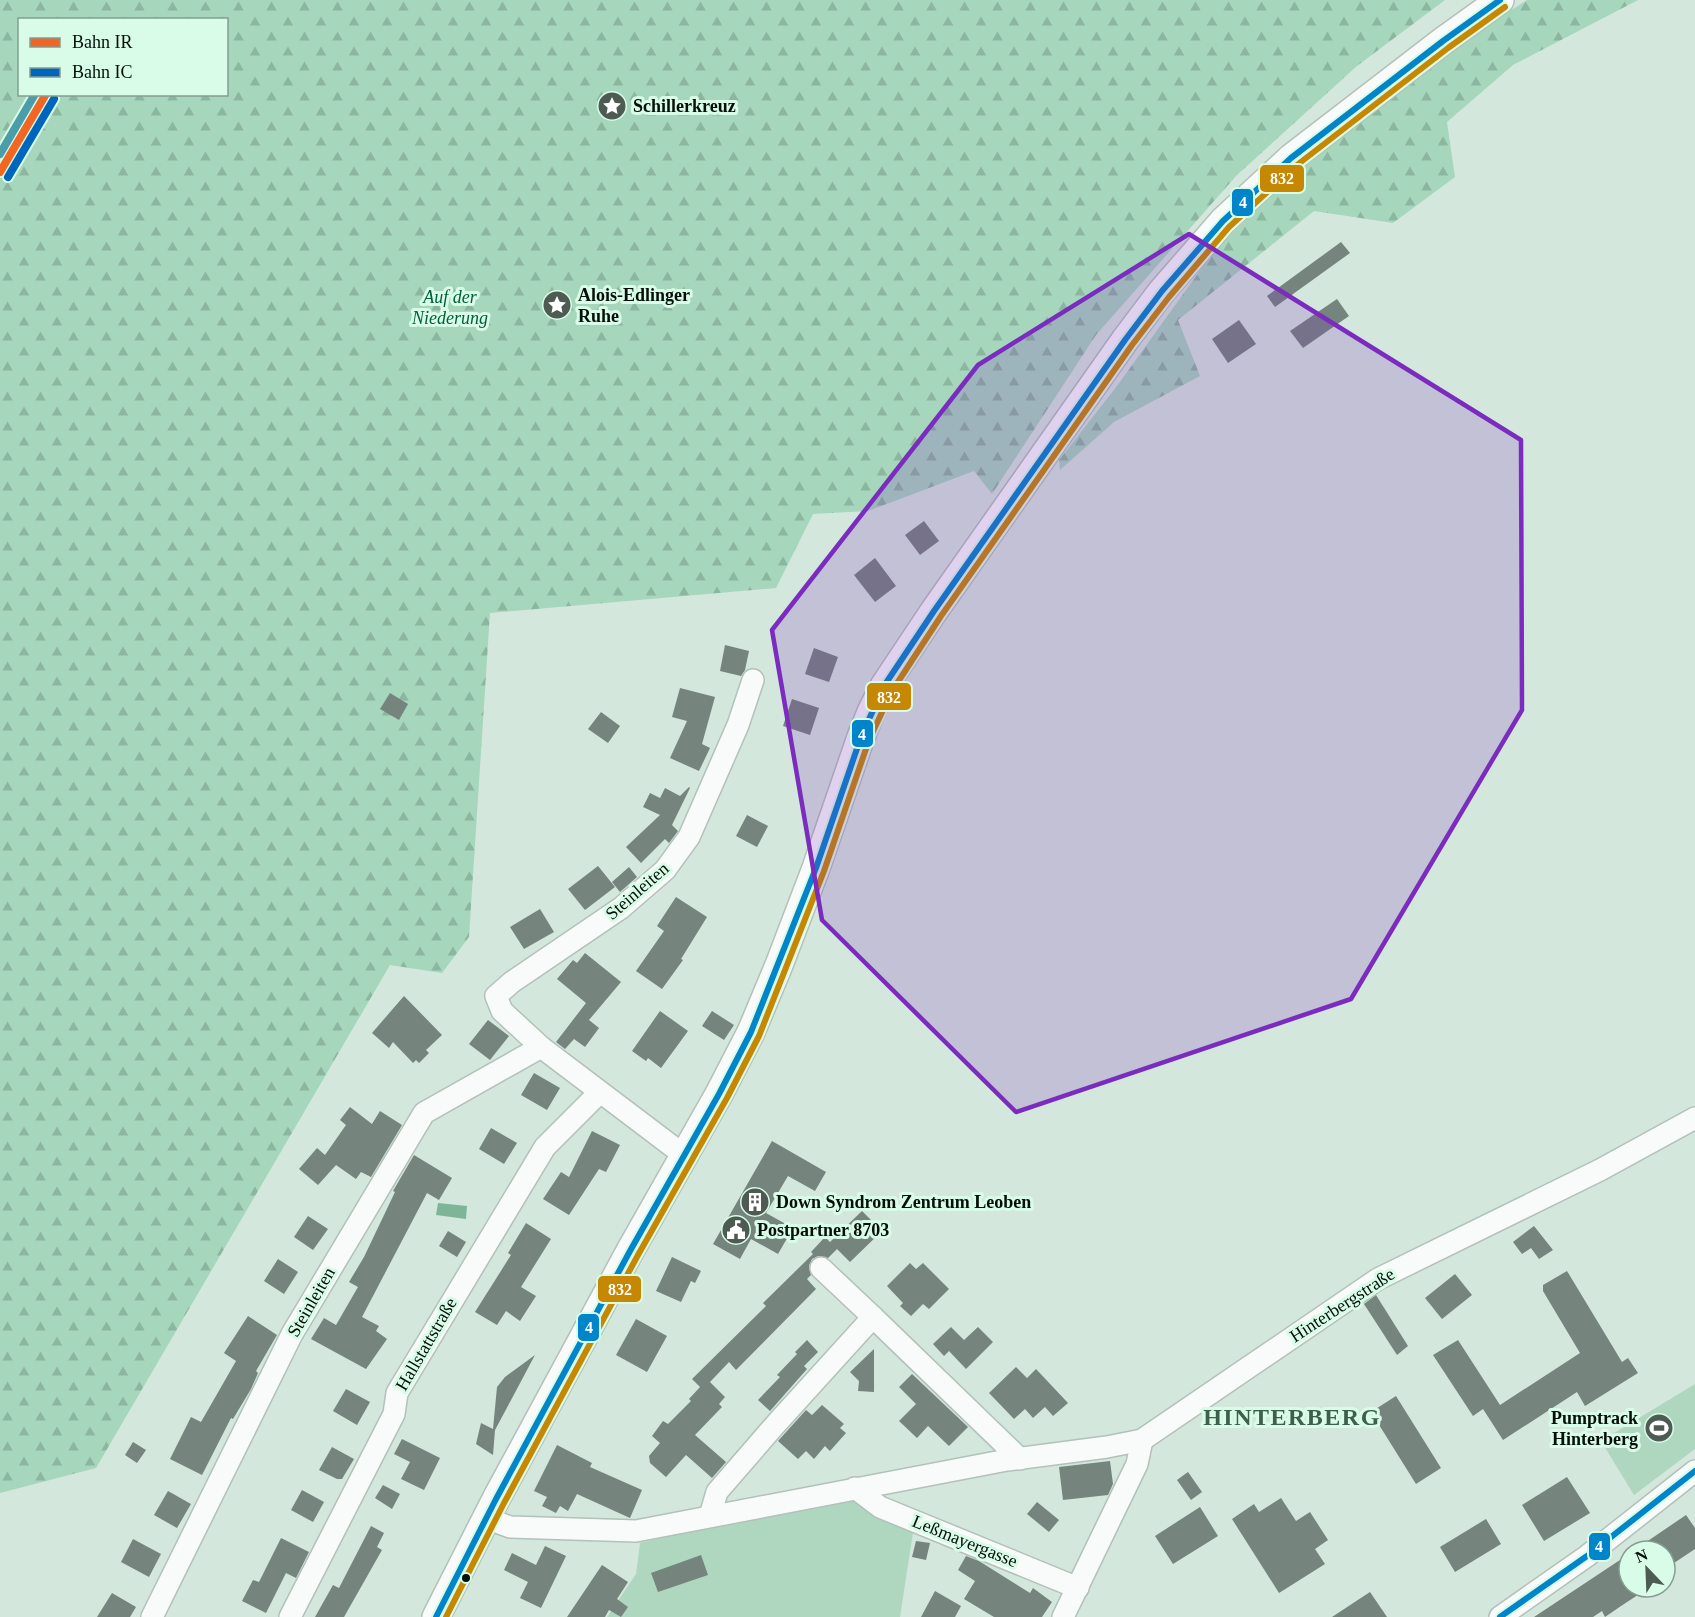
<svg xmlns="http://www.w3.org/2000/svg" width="1695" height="1617" font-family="Georgia,serif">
  <defs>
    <pattern id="forest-firs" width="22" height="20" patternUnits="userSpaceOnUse" patternTransform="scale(1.5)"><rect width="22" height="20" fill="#a6d6bc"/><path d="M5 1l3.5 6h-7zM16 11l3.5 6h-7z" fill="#8db6a0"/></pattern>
  </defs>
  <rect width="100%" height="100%" fill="#d4e7dc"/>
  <!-- green -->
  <g fill="#afd7c0">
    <path d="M 1695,1384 L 1695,1449 L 1634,1495 L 1601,1441 Z"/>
    <path d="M 848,1498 L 878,1514 L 914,1526 L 900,1617 L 607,1617 L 636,1574 L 640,1543 L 739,1519 Z"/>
  </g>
  <!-- forest -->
  <g fill="url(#forest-firs)" fill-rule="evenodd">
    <path d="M 0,0 L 1445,0 L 1357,66 L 1237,175 L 1096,335 L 992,494 L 974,471 L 868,511 L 813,514 L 776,588 L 490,613 L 469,937 L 442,973 L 390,965 L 96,1468 L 0,1493 ZM 20,20 L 226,20 L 226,94 L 20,94 Z"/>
    <path d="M 1527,0 L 1638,0 L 1513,65 L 1447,122 L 1455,177 L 1393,223 L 1314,211 L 1178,320 L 1200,376 L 1114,422 L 1060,470 L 1059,460 L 1117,386 L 1214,251 L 1272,195 L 1377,104 L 1473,34 Z"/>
  </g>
  <!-- water -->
  <path fill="#7eb598" d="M 438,1203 L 467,1206 L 466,1219 L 436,1215 Z"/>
  <!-- building -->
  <g fill="#75847c">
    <path d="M 1341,242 L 1350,253 L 1275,307 L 1267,296 Z"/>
    <path d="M 1337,299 L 1349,316 L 1303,348 L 1290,331 Z"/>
    <path d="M 1239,320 L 1256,344 L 1228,363 L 1212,339 Z"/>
    <path d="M 924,521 L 939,541 L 920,555 L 905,535 Z"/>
    <path d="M 875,558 L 896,586 L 875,602 L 854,575 Z"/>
    <path d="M 725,645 L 749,651 L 745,670 L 741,676 L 720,671 Z"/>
    <path d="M 814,648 L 838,657 L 829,682 L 805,674 Z"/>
    <path d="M 680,688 L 715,697 L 702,744 L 710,748 L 699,771 L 670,758 L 687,721 L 672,717 Z"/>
    <path d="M 390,693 L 408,704 L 399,720 L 380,709 Z"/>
    <path d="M 792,699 L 819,708 L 810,735 L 783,726 Z"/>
    <path d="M 601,712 L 620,726 L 608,743 L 588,729 Z"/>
    <path d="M 689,787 L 690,788 L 672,825 L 678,831 L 669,843 L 665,839 L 641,863 L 626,847 L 660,815 L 643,807 L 650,793 L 660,798 L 665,788 L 680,796 Z"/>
    <path d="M 747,815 L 768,826 L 757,847 L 736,836 Z"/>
    <path d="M 598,866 L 615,887 L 585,910 L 568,889 Z"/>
    <path d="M 629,867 L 637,877 L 620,892 L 612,882 Z"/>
    <path d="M 676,897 L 707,917 L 681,959 L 683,960 L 662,989 L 636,971 L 664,931 L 657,926 Z"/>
    <path d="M 540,909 L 554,932 L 524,949 L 510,927 Z"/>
    <path d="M 585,953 L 621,982 L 589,1020 L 599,1028 L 585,1047 L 574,1039 L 565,1049 L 556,1042 L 586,1003 L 557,979 L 573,960 L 577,963 Z"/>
    <path d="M 404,996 L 442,1035 L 426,1050 L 429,1053 L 419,1063 L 416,1060 L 413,1063 L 393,1042 L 389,1048 L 372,1033 Z"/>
    <path d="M 660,1011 L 688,1031 L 661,1068 L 648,1058 L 646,1061 L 632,1051 Z"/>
    <path d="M 712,1011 L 734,1025 L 724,1040 L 702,1026 Z"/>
    <path d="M 488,1020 L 509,1036 L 490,1060 L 469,1044 Z"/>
    <path d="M 534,1073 L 560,1088 L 547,1110 L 521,1095 Z"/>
    <path d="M 350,1107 L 372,1124 L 380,1111 L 402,1125 L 371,1177 L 361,1172 L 356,1179 L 336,1165 L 318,1185 L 299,1169 L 317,1148 L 325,1155 L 346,1125 L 340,1120 Z"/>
    <path d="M 491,1128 L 517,1143 L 504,1164 L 479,1149 Z"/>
    <path d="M 592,1131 L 620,1145 L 606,1172 L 599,1169 L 569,1215 L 543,1199 L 561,1172 L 569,1177 Z"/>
    <path d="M 772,1141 L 826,1172 L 815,1191 L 788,1176 L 766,1213 L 793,1228 L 778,1254 L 751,1239 L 740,1259 L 713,1244 Z"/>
    <path d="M 414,1155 L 452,1178 L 439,1200 L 427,1193 L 362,1317 L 379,1326 L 376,1331 L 387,1339 L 366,1369 L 311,1339 L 324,1318 L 336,1325 L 358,1287 L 349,1282 L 364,1257 L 395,1192 L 393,1191 Z"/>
    <path d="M 862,1211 L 882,1231 L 850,1262 L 837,1249 L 828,1258 L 818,1256 L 812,1259 L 809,1266 L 811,1275 L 807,1279 L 816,1289 L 736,1370 L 729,1362 L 710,1382 L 725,1397 L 719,1404 L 722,1407 L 695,1435 L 726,1462 L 712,1478 L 686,1455 L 666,1477 L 650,1463 L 649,1456 L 660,1443 L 652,1436 L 663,1421 L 668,1424 L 691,1401 L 689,1399 L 700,1387 L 692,1379 L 766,1306 L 763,1303 L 813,1254 L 811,1252 L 825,1237 L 830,1242 Z"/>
    <path d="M 308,1216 L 328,1229 L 313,1250 L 294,1237 Z"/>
    <path d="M 526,1223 L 551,1239 L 521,1287 L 536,1296 L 520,1321 L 506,1311 L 497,1325 L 475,1312 L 511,1255 L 508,1253 Z"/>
    <path d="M 1534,1226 L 1553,1250 L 1539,1259 L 1531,1248 L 1522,1254 L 1513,1242 Z"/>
    <path d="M 448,1231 L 466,1242 L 457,1257 L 439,1246 Z"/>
    <path d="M 672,1257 L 701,1271 L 695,1283 L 691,1281 L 681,1302 L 656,1291 Z"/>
    <path d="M 278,1259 L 298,1272 L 284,1294 L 264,1281 Z"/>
    <path d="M 910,1263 L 916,1269 L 923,1263 L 949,1289 L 929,1309 L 923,1304 L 911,1316 L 900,1306 L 903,1303 L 887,1286 Z"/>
    <path d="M 1567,1271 L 1622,1362 L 1628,1358 L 1638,1373 L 1585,1406 L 1577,1392 L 1503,1440 L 1483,1409 L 1473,1416 L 1433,1355 L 1458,1340 L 1500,1405 L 1580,1353 L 1543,1291 L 1543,1285 Z"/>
    <path d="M 1455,1274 L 1472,1295 L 1442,1319 L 1425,1298 Z"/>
    <path d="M 1376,1295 L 1408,1346 L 1397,1355 L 1364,1304 Z"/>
    <path d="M 248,1316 L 277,1335 L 256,1371 L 258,1373 L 251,1389 L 233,1419 L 231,1418 L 202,1475 L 170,1459 L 191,1417 L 201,1422 L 236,1361 L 224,1353 Z"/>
    <path d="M 636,1319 L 667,1336 L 647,1372 L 616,1355 Z"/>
    <path d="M 951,1327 L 964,1340 L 978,1327 L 993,1342 L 966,1369 L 949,1351 L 944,1356 L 933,1344 Z"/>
    <path d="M 807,1340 L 818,1352 L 804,1366 L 807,1369 L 770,1411 L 758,1400 L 780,1377 L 777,1375 L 797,1354 L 795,1352 Z"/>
    <path d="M 874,1349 L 874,1392 L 858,1391 L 859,1381 L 850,1372 Z"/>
    <path d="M 535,1355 L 495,1430 L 493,1455 L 476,1444 L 481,1423 L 493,1429 L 497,1387 L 505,1377 Z"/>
    <path d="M 1016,1367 L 1027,1378 L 1036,1369 L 1068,1403 L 1053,1416 L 1045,1407 L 1033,1418 L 1025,1409 L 1014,1419 L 989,1393 Z"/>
    <path d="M 912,1374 L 968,1427 L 949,1446 L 928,1426 L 917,1438 L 899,1421 L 916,1404 L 899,1387 Z"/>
    <path d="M 346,1389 L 370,1402 L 357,1425 L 333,1411 Z"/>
    <path d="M 1396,1396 L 1441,1468 L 1416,1484 L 1371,1412 Z"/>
    <path d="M 822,1405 L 844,1424 L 840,1428 L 846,1433 L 830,1451 L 825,1446 L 814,1459 L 806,1451 L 798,1459 L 778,1441 L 806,1410 L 812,1415 Z"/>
    <path d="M 402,1439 L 440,1458 L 424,1490 L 401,1479 L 410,1462 L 394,1454 Z"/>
    <path d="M 133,1442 L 146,1450 L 137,1463 L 125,1455 Z"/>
    <path d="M 557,1445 L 592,1463 L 590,1467 L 642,1490 L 630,1518 L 577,1494 L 568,1511 L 560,1506 L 556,1513 L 542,1506 L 547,1497 L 534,1491 Z"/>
    <path d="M 332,1447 L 354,1459 L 342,1479 L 337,1479 L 319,1470 Z"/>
    <path d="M 1110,1461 L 1113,1484 L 1108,1495 L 1063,1500 L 1059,1467 Z"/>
    <path d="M 1188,1472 L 1202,1492 L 1191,1500 L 1177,1480 Z"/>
    <path d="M 1567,1477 L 1590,1513 L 1544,1541 L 1522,1505 Z"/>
    <path d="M 383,1485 L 400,1494 L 392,1509 L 375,1498 Z"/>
    <path d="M 302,1490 L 324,1502 L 313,1522 L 291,1510 Z"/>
    <path d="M 168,1491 L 191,1504 L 177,1528 L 154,1515 Z"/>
    <path d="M 1281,1498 L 1296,1521 L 1310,1512 L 1328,1540 L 1315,1549 L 1325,1564 L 1279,1593 L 1232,1519 L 1254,1504 L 1259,1512 Z"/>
    <path d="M 1037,1502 L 1059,1520 L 1049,1532 L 1027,1514 Z"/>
    <path d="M 1200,1507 L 1218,1536 L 1173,1564 L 1155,1536 Z"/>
    <path d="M 1686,1515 L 1695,1528 L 1695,1549 L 1665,1569 L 1665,1551 L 1633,1551 Z"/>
    <path d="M 1486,1519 L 1501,1544 L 1455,1572 L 1440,1547 Z"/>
    <path d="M 371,1526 L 384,1533 L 377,1547 L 382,1550 L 344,1617 L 315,1617 L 333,1585 L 339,1588 Z"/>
    <path d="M 281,1538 L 309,1552 L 296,1578 L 286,1573 L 266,1613 L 242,1601 L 253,1580 L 259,1582 Z"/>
    <path d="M 133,1539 L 161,1554 L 149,1577 L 121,1562 Z"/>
    <path d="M 916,1541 L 930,1543 L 926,1560 L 912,1557 Z"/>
    <path d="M 545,1546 L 566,1556 L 541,1608 L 520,1598 L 528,1582 L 504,1570 L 512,1553 L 536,1565 Z"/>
    <path d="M 1629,1554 L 1629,1587 L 1650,1587 L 1621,1606 L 1605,1617 L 1602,1611 L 1593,1617 L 1534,1617 Z"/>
    <path d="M 701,1555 L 708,1575 L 658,1592 L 651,1573 Z"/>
    <path d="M 966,1556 L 979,1561 L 1030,1593 L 1033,1588 L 1052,1602 L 1042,1617 L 994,1617 L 964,1599 L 975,1581 L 958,1570 Z"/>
    <path d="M 602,1565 L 628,1582 L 617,1599 L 628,1607 L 621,1617 L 609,1610 L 605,1617 L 567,1617 Z"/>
    <path d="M 935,1591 L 961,1606 L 955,1617 L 921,1617 Z"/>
    <path d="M 1370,1592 L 1387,1617 L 1332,1617 Z"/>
    <path d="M 112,1593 L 136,1607 L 130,1617 L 97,1617 Z"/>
  </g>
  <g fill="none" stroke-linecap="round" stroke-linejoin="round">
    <!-- minor casing -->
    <g stroke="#b2c1b9" stroke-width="24">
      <g id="minor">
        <path d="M 541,1047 L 685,1156"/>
        <path d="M 821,1268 L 873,1317"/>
        <path d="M 855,1488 L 880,1507 L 1078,1588"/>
        <path d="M 710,1516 L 717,1492 L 775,1425 L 873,1317 L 1020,1459"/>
        <path d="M 486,1518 L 510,1527 L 636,1531 L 1007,1460 L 1107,1447 L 1142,1440 L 1378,1279 L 1600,1170 L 1695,1118"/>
        <path d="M 152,1617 L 292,1334 L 424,1113 L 541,1047 L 502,1011 L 496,996 L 512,982 L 621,908 L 665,870 L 689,837 L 738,725 L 753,680"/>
        <path d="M 290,1617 L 394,1414 L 397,1393 L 545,1147 L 599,1093"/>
        <path d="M 1063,1617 L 1137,1464 L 1142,1440"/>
        <path d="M 1500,1617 L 1587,1556 L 1695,1471"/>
      </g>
    </g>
    <!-- major casing -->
    <g stroke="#b2c1b9" stroke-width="30">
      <path id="major" d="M 436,1617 L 496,1499 L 630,1251 L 719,1094 L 751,1032 L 779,965 L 816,868 L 861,737 L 871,712 L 884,686 L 934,611 L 1125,340 L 1162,291 L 1223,221 L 1291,158 L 1443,41 L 1500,0"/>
    </g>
    <!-- minor -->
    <use href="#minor" stroke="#f9fbfa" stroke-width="21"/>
    <!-- major -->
    <use href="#major" stroke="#f9fbfa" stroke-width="27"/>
    <!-- bus-1 casing -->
    <g stroke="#d9fce8" stroke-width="10">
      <g id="bus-1">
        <path d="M 436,1617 L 496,1499 L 630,1251 L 719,1094 L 751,1032 L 816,868 L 861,737 L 884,686 L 934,611 L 1125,340 L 1162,291 L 1223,221 L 1291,158 L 1443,41 L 1500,0"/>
        <path d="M 1500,1617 L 1587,1556 L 1695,1471"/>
      </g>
    </g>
    <!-- bus-2 casing -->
    <g stroke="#d9fce8" stroke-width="10">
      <path id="bus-2" d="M 446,1617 L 504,1503 L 638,1255 L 727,1098 L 759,1036 L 824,871 L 869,740 L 892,691 L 941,616 L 1132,345 L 1169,297 L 1229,227 L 1297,165 L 1448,48 L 1505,7"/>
    </g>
    <!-- bus-1 -->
    <use href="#bus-1" stroke="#0084ca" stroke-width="6"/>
    <!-- bus-2 -->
    <use href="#bus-2" stroke="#c68802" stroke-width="6"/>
    <!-- rail-1 casing -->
    <g stroke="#d9fce8" stroke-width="12">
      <path id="rail-1" d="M 0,172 L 46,94"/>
    </g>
    <!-- rail-2 casing -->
    <g stroke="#d9fce8" stroke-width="12">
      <path id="rail-2" d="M 8,177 L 54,99"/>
    </g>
    <!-- rail-3 casing -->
    <g stroke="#d9fce8" stroke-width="12">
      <path id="rail-3" d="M 0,154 L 35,94"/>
    </g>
    <!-- rail-1 -->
    <use href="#rail-1" stroke="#f26522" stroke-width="8"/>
    <!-- rail-2 -->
    <use href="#rail-2" stroke="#0065bd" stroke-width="8"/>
    <!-- rail-3 -->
    <use href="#rail-3" stroke="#4a9da9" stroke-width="8"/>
  </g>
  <!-- marked area -->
  <path fill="#7b2cbf" fill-opacity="0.2" stroke="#7b2cbf" stroke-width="4.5" stroke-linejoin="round" d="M 1189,234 L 1521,440 L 1522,710 L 1351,999 L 1016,1112 L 822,920 L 772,630 L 978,365 Z"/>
  <!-- icons -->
  <defs>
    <g id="sight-disc" transform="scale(1.5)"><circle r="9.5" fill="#4d5b53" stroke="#d9fce8"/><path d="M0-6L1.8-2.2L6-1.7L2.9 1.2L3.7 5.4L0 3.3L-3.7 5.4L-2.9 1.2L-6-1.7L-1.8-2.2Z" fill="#fff"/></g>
    <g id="building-disc" transform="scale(1.5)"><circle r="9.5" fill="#4d5b53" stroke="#d9fce8"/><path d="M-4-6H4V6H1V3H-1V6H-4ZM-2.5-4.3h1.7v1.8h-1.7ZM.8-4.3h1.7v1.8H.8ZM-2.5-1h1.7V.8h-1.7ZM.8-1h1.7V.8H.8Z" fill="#fff"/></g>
    <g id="civic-disc" transform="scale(1.5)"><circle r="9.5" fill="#4d5b53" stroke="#d9fce8"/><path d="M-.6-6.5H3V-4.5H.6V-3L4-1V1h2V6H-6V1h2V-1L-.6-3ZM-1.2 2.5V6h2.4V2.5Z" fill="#fff"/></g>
    <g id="stadium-disc" transform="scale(1.5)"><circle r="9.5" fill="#4d5b53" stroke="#d9fce8"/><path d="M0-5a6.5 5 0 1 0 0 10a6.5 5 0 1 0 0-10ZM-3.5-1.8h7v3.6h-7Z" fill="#fff"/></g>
  </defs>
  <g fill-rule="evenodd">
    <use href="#sight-disc" x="612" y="106"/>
    <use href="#sight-disc" x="557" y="305"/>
    <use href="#building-disc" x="755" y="1202"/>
    <use href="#civic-disc" x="736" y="1230"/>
    <use href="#stadium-disc" x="1659" y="1428"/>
  </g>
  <!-- markers -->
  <circle fill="#040f09" stroke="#d9fce8" stroke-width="2" cx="466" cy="1578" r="5"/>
  <g text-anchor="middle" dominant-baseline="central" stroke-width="6" stroke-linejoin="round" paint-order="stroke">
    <!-- poi labels -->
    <g font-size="18" font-weight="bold" fill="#040f09" stroke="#d9fce8" text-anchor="start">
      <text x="633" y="106">Schillerkreuz</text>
      <text x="578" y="295">Alois-Edlinger<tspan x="578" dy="21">Ruhe</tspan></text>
      <text x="776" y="1202">Down Syndrom Zentrum Leoben</text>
      <text x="757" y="1230">Postpartner 8703</text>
      <text x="1638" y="1418" text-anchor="end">Pumptrack<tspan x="1638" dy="21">Hinterberg</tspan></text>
    </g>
    <!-- park labels -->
    <g font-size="18" font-style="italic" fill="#015f3c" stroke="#d9fce8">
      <text x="450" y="297">Auf der<tspan x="450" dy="21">Niederung</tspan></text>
    </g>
    <!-- street labels -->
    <g font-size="18" fill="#040f09" stroke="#d9fce8">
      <text transform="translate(637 891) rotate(-41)">Steinleiten</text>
      <text transform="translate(311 1302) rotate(-60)">Steinleiten</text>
      <text transform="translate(1342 1305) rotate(-33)">Hinterbergstraße</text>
      <text transform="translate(426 1344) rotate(-60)">Hallstattstraße</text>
      <text transform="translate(965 1541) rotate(22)">Leßmayergasse</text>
    </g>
    <!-- district labels -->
    <g font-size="24" font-weight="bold" letter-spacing="1.5" fill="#3f5e4d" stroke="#d9fce8">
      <text x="1292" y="1417">HINTERBERG</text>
    </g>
  </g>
  <g stroke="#d9fce8" stroke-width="2">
    <rect x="1259" y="164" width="46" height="29" rx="6" fill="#c68802"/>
    <rect x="1231" y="188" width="23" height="29" rx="6" fill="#0084ca"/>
    <rect x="866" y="682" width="46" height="29" rx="6" fill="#c68802"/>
    <rect x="851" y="719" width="23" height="29" rx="6" fill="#0084ca"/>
    <rect x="597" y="1275" width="45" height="28" rx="6" fill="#c68802"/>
    <rect x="577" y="1313" width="23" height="29" rx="6" fill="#0084ca"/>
    <rect x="1588" y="1532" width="23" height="29" rx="6" fill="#0084ca"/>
  </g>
  <g font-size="16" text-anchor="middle" font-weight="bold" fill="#fff">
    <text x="1282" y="184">832</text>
    <text x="1243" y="208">4</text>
    <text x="889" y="703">832</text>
    <text x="862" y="740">4</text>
    <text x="620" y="1295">832</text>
    <text x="589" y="1333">4</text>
    <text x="1599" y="1552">4</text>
  </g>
  <!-- legend -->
  <rect x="18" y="18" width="210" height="78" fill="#d9fce8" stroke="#849d8f" stroke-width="1.5"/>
  <rect x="30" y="38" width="30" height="9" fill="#f26522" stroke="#849d8f" stroke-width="1.5"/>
  <text x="72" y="48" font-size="18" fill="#040f09">Bahn IR</text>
  <rect x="30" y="68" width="30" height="9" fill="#0065bd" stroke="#849d8f" stroke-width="1.5"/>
  <text x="72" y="78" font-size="18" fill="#040f09">Bahn IC</text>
  <!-- north arrow -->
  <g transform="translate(1647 1569) rotate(337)"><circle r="28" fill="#d9fce8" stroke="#849d8f" stroke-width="1.5"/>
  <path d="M0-4.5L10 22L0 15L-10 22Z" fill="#4d5b53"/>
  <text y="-9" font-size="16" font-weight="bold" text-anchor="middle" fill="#040f09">N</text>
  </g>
</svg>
